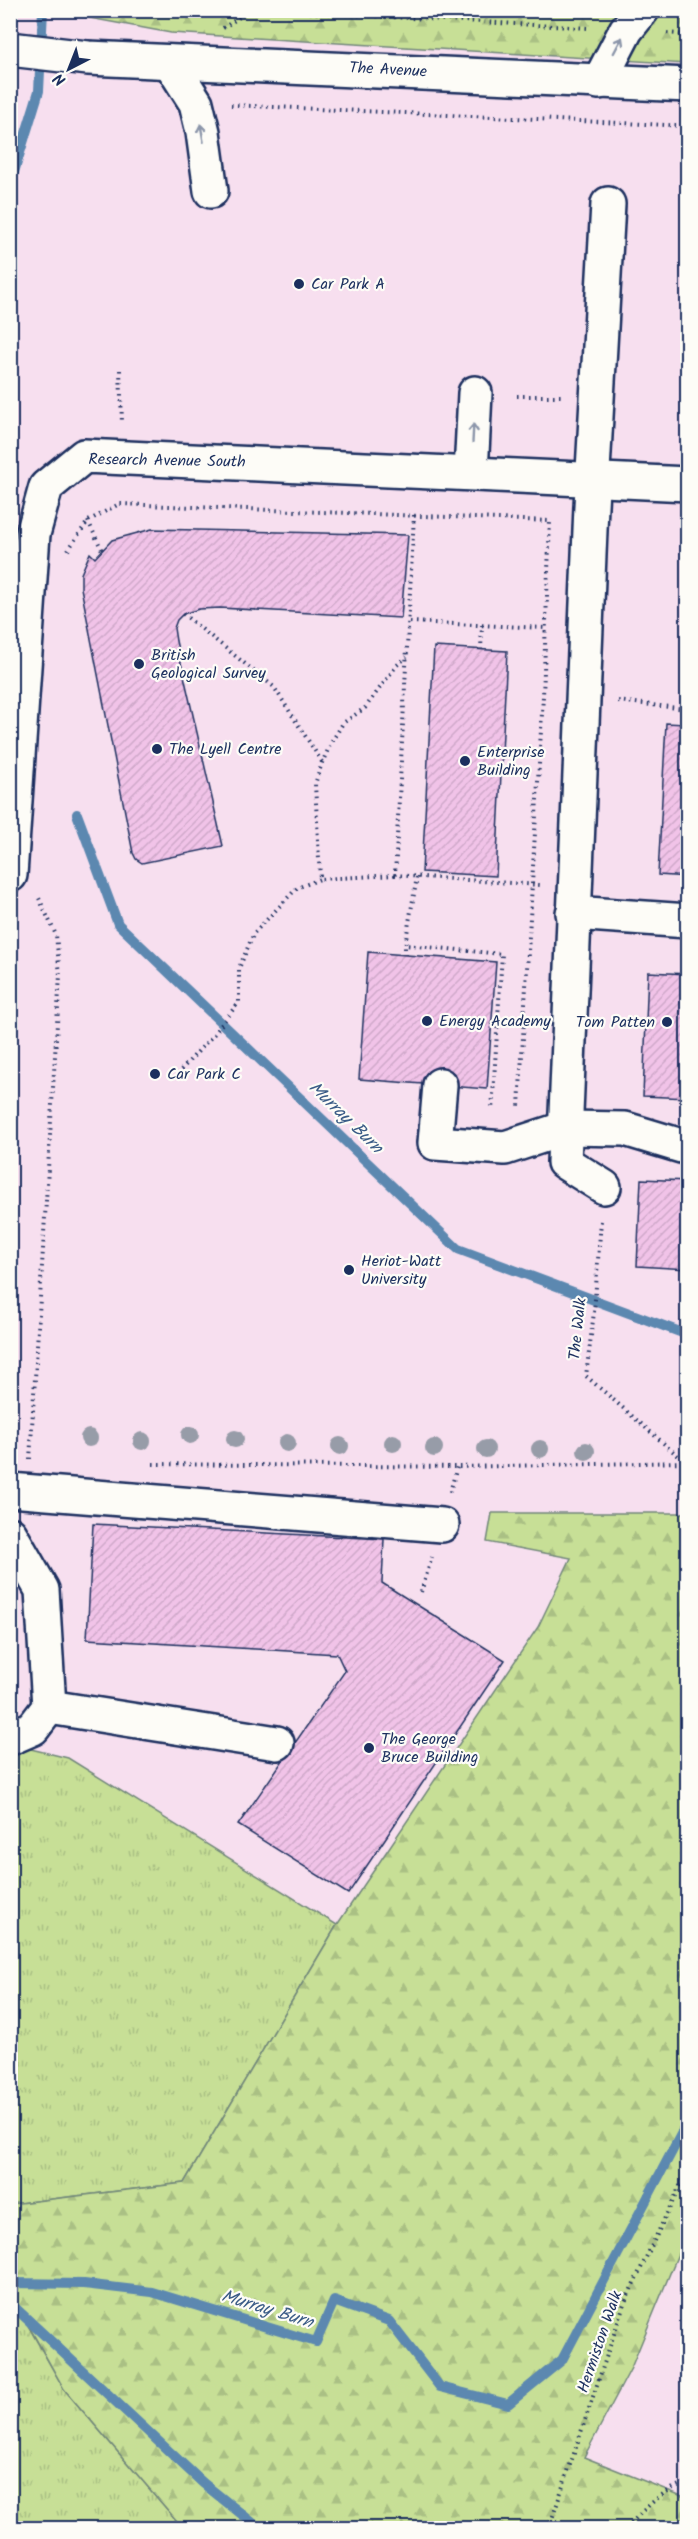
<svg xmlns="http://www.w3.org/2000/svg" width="698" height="2539" font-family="Kalam,sans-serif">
  <defs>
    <pattern id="grass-tufts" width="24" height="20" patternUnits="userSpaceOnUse" patternTransform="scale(1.5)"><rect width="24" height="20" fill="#c7df96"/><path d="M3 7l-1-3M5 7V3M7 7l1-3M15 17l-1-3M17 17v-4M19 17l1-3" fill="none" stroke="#aac084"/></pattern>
    <pattern id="forest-firs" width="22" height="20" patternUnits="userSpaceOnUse" patternTransform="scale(1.5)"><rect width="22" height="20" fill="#c7df96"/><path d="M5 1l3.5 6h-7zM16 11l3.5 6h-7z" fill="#aac084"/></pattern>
    <pattern id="building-hatch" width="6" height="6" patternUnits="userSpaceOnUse" patternTransform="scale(1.5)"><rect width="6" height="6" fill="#f1c3e8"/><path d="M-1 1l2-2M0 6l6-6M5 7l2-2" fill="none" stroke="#cea8c9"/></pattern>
  </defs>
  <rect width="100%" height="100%" fill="#f9ebf2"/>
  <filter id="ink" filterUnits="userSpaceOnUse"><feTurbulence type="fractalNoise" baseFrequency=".0167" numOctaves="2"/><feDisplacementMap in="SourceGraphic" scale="12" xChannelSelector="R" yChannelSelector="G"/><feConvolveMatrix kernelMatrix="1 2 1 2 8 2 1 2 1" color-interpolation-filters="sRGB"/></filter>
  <g filter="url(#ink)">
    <!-- built -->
    <rect fill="#f7dfef" x="11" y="11" width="676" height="2517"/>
    <!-- grass -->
    <g fill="url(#grass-tufts)" stroke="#71877a" stroke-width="1.5">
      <path d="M 10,1744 L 68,1758 L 337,1925 L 184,2183 L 11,2204 Z"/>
      <path d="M 10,2294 L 64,2389 L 183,2528 L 11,2528 Z"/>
    </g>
    <!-- forest -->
    <g fill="url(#forest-firs)" stroke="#71877a" stroke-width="1.5">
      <path d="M 52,11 L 687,11 L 687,64 L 171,33 Z"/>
      <path d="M 492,1513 L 687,1513 L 687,2232 L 631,2368 L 584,2457 L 687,2498 L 687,2528 L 183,2528 L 64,2389 L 11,2294 L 11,2204 L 184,2183 L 337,1925 L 538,1627 L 571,1558 L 487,1542 Z"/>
    </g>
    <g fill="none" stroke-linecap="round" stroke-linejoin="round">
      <!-- stream -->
      <g stroke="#5b88b0" stroke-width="10">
        <path d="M 10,185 L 39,91 L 43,10"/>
        <path d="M 77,814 L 118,924 L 458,1249 L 688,1335"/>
        <path d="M 10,2283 L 84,2284 L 152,2292 L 316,2342 L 334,2301 L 389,2321 L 440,2387 L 508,2404 L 562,2360 L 688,2121"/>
        <path d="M 10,2303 L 203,2483 L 259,2528"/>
      </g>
    </g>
    <!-- building -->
    <g fill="url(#building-hatch)" stroke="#1b2f5e" stroke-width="1.5">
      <path d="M 688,235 L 688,274 L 685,274 Z"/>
      <path d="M 152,529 L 408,535 L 401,618 L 220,608 L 199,609 L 183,614 L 177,620 L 174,628 L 176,641 L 223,846 L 142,863 L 136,859 L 133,853 L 81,588 L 81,574 L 90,553 L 95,558 L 112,540 Z"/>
      <path d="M 434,647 L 507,651 L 496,876 L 422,872 Z"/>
      <path d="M 687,693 L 688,877 L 658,875 L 666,723 L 685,724 Z"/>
      <path d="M 368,952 L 496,962 L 487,1089 L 359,1079 Z"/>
      <path d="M 648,972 L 688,974 L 688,1098 L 643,1096 Z"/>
      <path d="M 641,1179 L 688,1181 L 688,1269 L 637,1266 Z"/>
      <path d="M 93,1524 L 384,1539 L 382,1583 L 505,1660 L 348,1894 L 238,1825 L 345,1671 L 337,1654 L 87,1639 Z"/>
    </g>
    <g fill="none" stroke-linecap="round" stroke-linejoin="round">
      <!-- minor casing -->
      <g stroke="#1b2f5e" stroke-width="38">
        <g id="minor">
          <path d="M 10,49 L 88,58 L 688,85"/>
          <path d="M 170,62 L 196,103 L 203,132 L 211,191"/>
          <path d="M 599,82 L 626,30 L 642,10"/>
          <path d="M 471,473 L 475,393"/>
          <path d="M 10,875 L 33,534 L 46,487 L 84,456 L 688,484"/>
          <path d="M 573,913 L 688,921"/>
          <path d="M 440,1085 L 435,1143 L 505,1148 L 566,1128 L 625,1129 L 688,1148"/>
          <path d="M 604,1187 L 564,1162 L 591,506 L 608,204"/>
          <path d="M 10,1490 L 442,1525"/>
          <path d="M 10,1534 L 42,1590 L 49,1707 L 33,1728 L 10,1738"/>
          <path d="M 49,1707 L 277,1743"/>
        </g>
      </g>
      <!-- path -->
      <g stroke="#1b2f5e" stroke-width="4" stroke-dasharray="1.5 4.5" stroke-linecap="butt">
        <path d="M 268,10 L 588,28"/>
        <path d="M 223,28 L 250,10"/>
        <path d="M 667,33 L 688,35"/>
        <path d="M 231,105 L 688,126"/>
        <path d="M 120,370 L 122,422"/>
        <path d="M 517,396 L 561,396"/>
        <path d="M 414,515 L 395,875 L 540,885"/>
        <path d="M 88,521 L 102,550"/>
        <path d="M 68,550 L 88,521 L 119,504 L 550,521 L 543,696 L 519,1106"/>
        <path d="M 183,614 L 274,687 L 322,762"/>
        <path d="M 410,622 L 545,628"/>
        <path d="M 481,650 L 482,625"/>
        <path d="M 618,701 L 686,709"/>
        <path d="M 395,875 L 320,879 L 315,784 L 322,763 L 331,743 L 343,723 L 365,708 L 397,665 L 407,657"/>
        <path d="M 417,877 L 405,945 L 502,954 L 492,1111"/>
        <path d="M 405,955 L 405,945"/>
        <path d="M 181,1070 L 214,1034 L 239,1002 L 239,968 L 254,933 L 297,888 L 320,879"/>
        <path d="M 601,1221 L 594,1312 L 586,1376 L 684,1461"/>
        <path d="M 30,1459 L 60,975 L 56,935 L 38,896"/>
        <path d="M 153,1464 L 457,1467 L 686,1462"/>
        <path d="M 450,1492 L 457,1467"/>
        <path d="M 421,1592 L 432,1557"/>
        <path d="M 549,2528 L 624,2304 L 688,2169"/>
        <path d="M 627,2528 C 644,2509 662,2490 688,2482"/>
      </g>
      <!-- minor -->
      <use href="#minor" stroke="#fdfcf7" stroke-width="33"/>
    </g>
    <!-- trees -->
    <g fill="#979ca8">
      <circle cx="190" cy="1435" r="9"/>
      <circle cx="89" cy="1438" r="9"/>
      <circle cx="235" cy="1439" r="9"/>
      <circle cx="142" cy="1441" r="9"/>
      <circle cx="287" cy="1443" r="9"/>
      <circle cx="393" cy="1443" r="9"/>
      <circle cx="340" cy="1446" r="9"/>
      <circle cx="434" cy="1448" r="9"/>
      <circle cx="486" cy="1449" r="9"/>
      <circle cx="540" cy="1449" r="9"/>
      <circle cx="586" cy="1451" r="9"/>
    </g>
    <!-- one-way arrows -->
    <defs><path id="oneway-shaft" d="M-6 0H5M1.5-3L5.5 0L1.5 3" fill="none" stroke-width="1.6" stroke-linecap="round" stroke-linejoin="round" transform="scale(1.5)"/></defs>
    <g stroke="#8c96aa">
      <use href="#oneway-shaft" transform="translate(618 45) rotate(-62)"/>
      <use href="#oneway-shaft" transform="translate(202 133) rotate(-100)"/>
      <use href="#oneway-shaft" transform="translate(473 433) rotate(-87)"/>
    </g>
  </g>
  <!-- markers -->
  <g fill="#1b2f5e" stroke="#fdfcf7" stroke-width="2">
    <circle cx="299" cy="284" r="6"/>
    <circle cx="139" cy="664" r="6"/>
    <circle cx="157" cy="749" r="6"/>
    <circle cx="465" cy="761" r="6"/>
    <circle cx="427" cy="1021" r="6"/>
    <circle cx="667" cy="1022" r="6"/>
    <circle cx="155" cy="1074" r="6"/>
    <circle cx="349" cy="1270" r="6"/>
    <circle cx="369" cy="1748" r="6"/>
  </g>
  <g text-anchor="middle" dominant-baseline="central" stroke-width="4.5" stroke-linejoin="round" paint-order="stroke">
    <!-- street labels -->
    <g font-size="16" fill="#1b2f5e" stroke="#fdfcf7">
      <text transform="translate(388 70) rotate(3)">The Avenue</text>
      <text transform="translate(167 461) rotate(1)">Research Avenue South</text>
      <text transform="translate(578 1329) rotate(-84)">The Walk</text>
      <text transform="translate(600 2342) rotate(-71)">Hermiston Walk</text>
    </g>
    <!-- poi labels -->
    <g font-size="16" fill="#1b2f5e" stroke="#fdfcf7" text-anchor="start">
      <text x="311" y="284">Car Park A</text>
      <text x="151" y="655">British<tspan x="151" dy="18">Geological Survey</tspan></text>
      <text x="169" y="749">The Lyell Centre</text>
      <text x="477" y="752">Enterprise<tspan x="477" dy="18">Building</tspan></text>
      <text x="439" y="1021">Energy Academy</text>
      <text x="655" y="1022" text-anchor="end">Tom Patten</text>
      <text x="167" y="1074">Car Park C</text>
      <text x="361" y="1261">Heriot-Watt<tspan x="361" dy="18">University</tspan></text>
      <text x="381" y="1739">The George<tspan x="381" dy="18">Bruce Building</tspan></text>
    </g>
    <!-- water labels -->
    <g font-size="18" font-style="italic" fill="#3b5c87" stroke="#fdfcf7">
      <text transform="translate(345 1118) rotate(44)">Murray Burn</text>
      <text transform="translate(267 2310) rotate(17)">Murray Burn</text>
    </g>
  </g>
  <!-- margin -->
  <rect width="698" height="2539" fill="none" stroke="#fdfcf7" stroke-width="36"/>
  <rect x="18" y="18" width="662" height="2503" fill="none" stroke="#1b2f5e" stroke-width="2" filter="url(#ink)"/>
  <!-- north arrow -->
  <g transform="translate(69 69) rotate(222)" stroke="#fdfcf7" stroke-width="4.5" paint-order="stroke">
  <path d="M0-4.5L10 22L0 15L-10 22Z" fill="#1b2f5e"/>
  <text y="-9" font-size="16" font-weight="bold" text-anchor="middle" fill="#1b2f5e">N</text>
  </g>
</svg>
